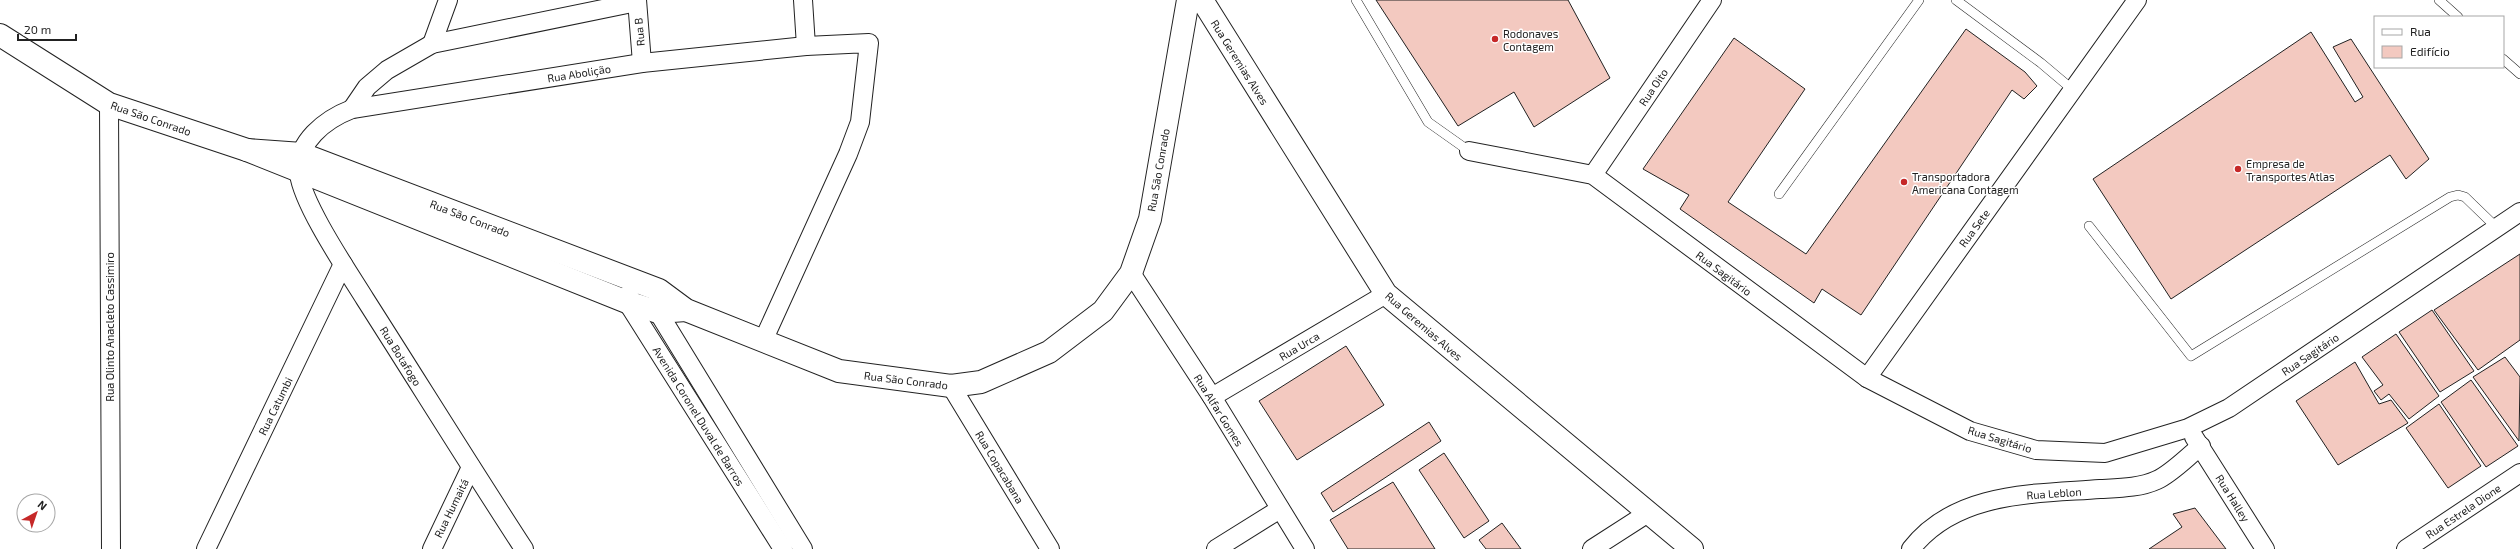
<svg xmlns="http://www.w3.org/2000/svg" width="2520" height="549" font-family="'Exo 2',sans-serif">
  <rect width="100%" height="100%" fill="#fff"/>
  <!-- building -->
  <g fill="#f3c9c0" stroke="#222">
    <path d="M 1376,0 L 1568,0 L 1610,78 L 1534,127 L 1514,92 L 1458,126 Z"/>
    <path d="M 1966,29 L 2025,72 L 2037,86 L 2024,99 L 2012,90 L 1861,315 L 1822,289 L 1814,303 L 1680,209 L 1689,195 L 1643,169 L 1734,38 L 1805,89 L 1728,202 L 1806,254 Z"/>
    <path d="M 2311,32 L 2355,102 L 2363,97 L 2333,47 L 2351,39 L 2429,159 L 2406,179 L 2390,155 L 2171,299 L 2093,179 Z"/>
    <path d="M 2520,254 L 2520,340 L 2478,370 L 2434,310 Z"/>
    <path d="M 2432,310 L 2474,371 L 2440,392 L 2399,332 Z"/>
    <path d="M 2396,334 L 2439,396 L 2409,419 L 2389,394 L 2381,400 L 2374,391 L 2383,385 L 2362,357 Z"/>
    <path d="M 1346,346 L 1384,405 L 1297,460 L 1259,401 Z"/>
    <path d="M 2505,357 L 2520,377 L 2519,441 L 2473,377 Z"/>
    <path d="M 2355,362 L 2379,404 L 2391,400 L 2408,423 L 2338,465 L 2296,401 Z"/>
    <path d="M 2471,380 L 2518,446 L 2486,467 L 2441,402 Z"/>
    <path d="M 2439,404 L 2481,466 L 2448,488 L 2406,428 Z"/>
    <path d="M 1429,422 L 1441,441 L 1333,512 L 1321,493 Z"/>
    <path d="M 1444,453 L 1489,521 L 1464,538 L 1419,470 Z"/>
    <path d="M 1393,482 L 1435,549 L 1348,549 L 1330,520 Z"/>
    <path d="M 2195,508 L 2226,549 L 2149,549 L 2182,527 L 2173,514 Z"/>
    <path d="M 1502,523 L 1521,549 L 1486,549 L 1479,540 Z"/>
  </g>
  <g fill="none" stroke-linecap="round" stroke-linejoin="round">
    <!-- service casing -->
    <g stroke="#222" stroke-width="10">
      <g id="service">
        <path d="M 1356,0 L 1428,122 L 1469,151"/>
        <path d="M 1956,0 L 2041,63 L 2073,90"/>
        <path d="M 2439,0 L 2458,17"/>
        <path d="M 2503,59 L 2520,74"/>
        <path d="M 1779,194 L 1919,0"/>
        <path d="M 2089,226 L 2191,356 L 2450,197 L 2458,195 L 2465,197 L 2496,227"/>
      </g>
    </g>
    <!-- minor casing -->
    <g stroke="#222" stroke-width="20">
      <g id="minor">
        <path d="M 637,0 L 642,63"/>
        <path d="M 803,0 L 806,46"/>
        <path d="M 432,44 L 448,0"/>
        <path d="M 109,104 L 111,549"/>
        <path d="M 352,109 L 367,87 L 387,70 L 432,44 L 637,2"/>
        <path d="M 1469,151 L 1593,175 L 1867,378 L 1970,431 L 2036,450 L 2105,453 L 2188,428 L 2229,408 L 2520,212"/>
        <path d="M 1593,175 L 1712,0"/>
        <path d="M 1131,273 L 1212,397 L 1305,549"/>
        <path d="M 629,294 L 627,302 L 783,549"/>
        <path d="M 658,301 L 658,312 L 803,549"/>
        <path d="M 1867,378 L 2137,0"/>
        <path d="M 951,386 L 1050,549"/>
        <path d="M 1212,397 L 1386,294"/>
        <path d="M 2194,437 L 2265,549"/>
        <path d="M 206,549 L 343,264"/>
        <path d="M 432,549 L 471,467"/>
        <path d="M 524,549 C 470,466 418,382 365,299 C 347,270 303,205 299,174 C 295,142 326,119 352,109 L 642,63 L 806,46 L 869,43 L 860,122 L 848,154 L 763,341"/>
        <path d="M 1216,549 L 1280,509"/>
        <path d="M 1592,549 L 1648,513"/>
        <path d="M 1911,549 C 1956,491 2035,494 2100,489 C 2118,488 2140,488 2157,480 C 2172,473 2187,457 2201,446"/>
        <path d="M 2406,549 L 2520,473"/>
      </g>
    </g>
    <!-- tertiary casing -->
    <g stroke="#222" stroke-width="24">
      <g id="tertiary">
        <path d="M 1202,0 L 1386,294 L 1692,549"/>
        <path d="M 0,35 L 109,104 L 247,150 L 627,302 L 658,312 L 686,310"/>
        <path d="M 247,150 L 302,154 L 659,290 L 686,310 L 839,371 L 951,386 L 981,382 L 1049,352 L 1103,311 L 1131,273 L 1150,219 L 1188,0"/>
      </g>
    </g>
    <!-- service -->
    <use href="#service" stroke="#fff" stroke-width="9"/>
    <!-- minor -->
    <use href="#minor" stroke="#fff" stroke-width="18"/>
    <!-- tertiary -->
    <use href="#tertiary" stroke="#fff" stroke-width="22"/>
  </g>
  <!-- markers -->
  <g fill="#c62828" stroke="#fff" stroke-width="1.5">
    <circle cx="1495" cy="39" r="4"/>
    <circle cx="2238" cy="169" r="4"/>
    <circle cx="1904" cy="182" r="4"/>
  </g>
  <g text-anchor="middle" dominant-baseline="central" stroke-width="3" stroke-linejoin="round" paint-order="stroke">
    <!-- street labels -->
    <g font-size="11" fill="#222" stroke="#fff">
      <text transform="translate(639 32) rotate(-95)">Rua B</text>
      <text transform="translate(1240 62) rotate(58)">Rua Geremias Alves</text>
      <text transform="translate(579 73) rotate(-9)">Rua Abolição</text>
      <text transform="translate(1653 87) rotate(-56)">Rua Oito</text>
      <text transform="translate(151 118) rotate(19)">Rua São Conrado</text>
      <text transform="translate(1158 170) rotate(-80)">Rua São Conrado</text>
      <text transform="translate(470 218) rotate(21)">Rua São Conrado</text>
      <text transform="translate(1974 228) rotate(-54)">Rua Sete</text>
      <text transform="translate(1724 273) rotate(37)">Rua Sagitário</text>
      <text transform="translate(1424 326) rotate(41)">Rua Geremias Alves</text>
      <text transform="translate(109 327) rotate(-90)">Rua Olinto Anacleto Cassimiro</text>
      <text transform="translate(1299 346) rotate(-31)">Rua Urca</text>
      <text transform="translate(2310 354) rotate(-34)">Rua Sagitário</text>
      <text transform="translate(401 356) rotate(58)">Rua Botafogo</text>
      <text transform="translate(906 380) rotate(7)">Rua São Conrado</text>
      <text transform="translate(275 406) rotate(-64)">Rua Catumbi</text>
      <text transform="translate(1219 410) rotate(58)">Rua Alfar Gomes</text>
      <text transform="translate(699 416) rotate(58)">Avenida Coronel Duval de Barros</text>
      <text transform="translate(2000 439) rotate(17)">Rua Sagitário</text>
      <text transform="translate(1000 467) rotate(59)">Rua Copacabana</text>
      <text transform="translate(2054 493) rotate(-4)">Rua Leblon</text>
      <text transform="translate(2233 498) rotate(58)">Rua Halley</text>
      <text transform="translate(451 508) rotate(-64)">Rua Humaitá</text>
      <text transform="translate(2463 511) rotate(-34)">Rua Estrela Dione</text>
    </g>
    <!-- poi labels -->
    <g font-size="11" fill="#222" stroke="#fff" text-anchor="start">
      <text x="1503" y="33">Rodonaves<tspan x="1503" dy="13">Contagem</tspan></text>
      <text x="2246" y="163">Empresa de<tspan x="2246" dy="13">Transportes Atlas</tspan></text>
      <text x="1912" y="176">Transportadora<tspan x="1912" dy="13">Americana Contagem</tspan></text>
    </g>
  </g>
  <!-- legend -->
  <rect x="2374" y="16" width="130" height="52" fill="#ffffff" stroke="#a7a7a7"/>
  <rect x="2382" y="29" width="20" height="6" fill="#ffffff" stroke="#a7a7a7"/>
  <text x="2410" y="36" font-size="12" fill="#222222">Rua</text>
  <rect x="2382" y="46" width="20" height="12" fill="#f3c9c0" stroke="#a7a7a7"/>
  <text x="2410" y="56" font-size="12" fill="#222222">Edifício</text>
  <!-- north arrow -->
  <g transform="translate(36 513) rotate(40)"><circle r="19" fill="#ffffff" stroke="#a7a7a7"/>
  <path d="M0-3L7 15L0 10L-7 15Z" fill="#c62828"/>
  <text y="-6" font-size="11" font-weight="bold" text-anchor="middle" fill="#222222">N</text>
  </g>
  <!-- scale -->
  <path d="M18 34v6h58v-6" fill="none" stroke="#222222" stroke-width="2"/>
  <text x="24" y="34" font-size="12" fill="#222222" stroke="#ffffff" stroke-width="3" paint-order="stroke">20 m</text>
</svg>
